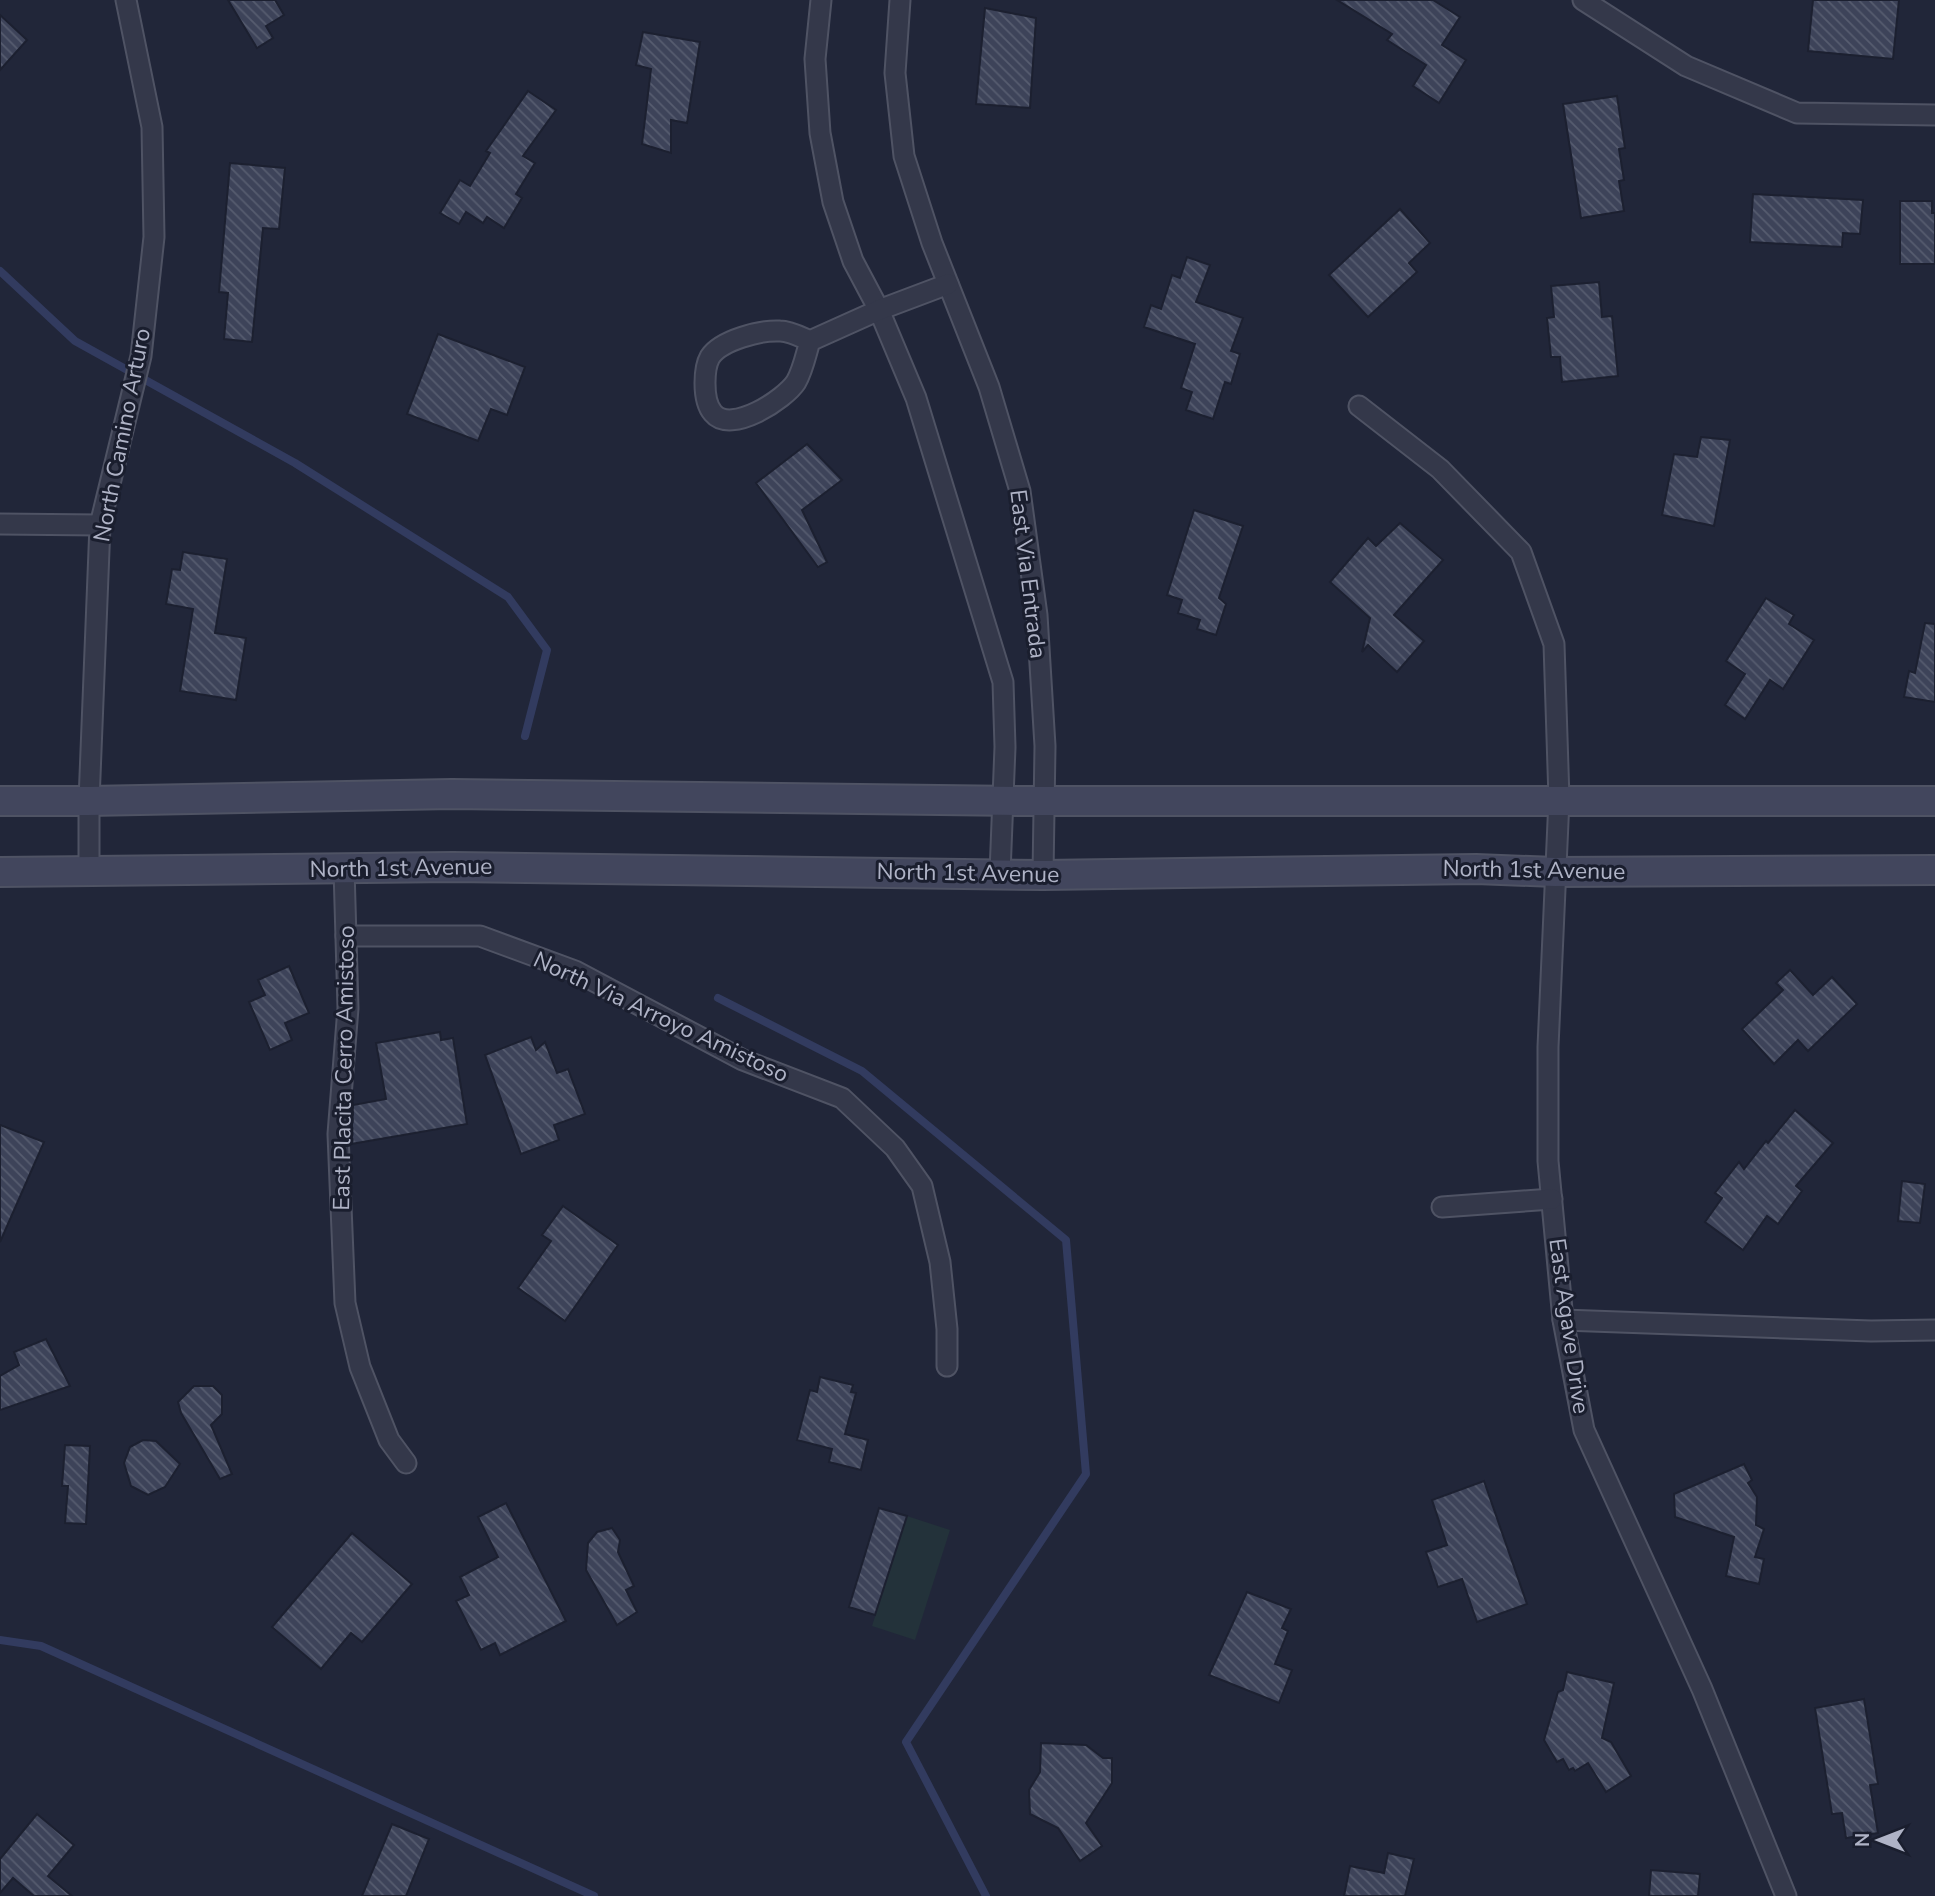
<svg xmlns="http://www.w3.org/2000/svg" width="1935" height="1896" font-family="'Nunito Sans',sans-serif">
  <defs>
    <pattern id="building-back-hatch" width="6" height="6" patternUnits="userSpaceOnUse" patternTransform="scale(1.75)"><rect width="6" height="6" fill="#3d4359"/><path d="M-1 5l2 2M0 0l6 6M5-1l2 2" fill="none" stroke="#565c6f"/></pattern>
  </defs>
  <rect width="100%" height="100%" fill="#212639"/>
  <!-- green -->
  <path fill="#23323a" d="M 907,1516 L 950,1530 L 915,1640 L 872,1626 Z"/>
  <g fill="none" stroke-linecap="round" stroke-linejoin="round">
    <!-- stream -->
    <g stroke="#323b5f" stroke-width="8">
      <path d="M 0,271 L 75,341 L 295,463 L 508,597 L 547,650 L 525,736"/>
      <path d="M 718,998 L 862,1071 L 1066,1240 L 1086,1474 L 906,1742 L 986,1896"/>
      <path d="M 0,1640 L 41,1646 L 594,1896"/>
    </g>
  </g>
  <!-- building -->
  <g fill="url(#building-back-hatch)" stroke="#1c2030" stroke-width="2">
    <path d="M 228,0 L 275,0 L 284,15 L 266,26 L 273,38 L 257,48 Z"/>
    <path d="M 1337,0 L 1433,0 L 1460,17 L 1442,45 L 1466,60 L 1439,103 L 1413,86 L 1426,65 L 1387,40 L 1392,34 Z"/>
    <path d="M 1813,0 L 1899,0 L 1893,59 L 1808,51 Z"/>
    <path d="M 985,8 L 1036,18 L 1030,108 L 976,104 Z"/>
    <path d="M 0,15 L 27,40 L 0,70 Z"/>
    <path d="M 643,32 L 700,42 L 687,123 L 671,120 L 671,153 L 642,144 L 651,69 L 636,65 Z"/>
    <path d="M 528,91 L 556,110 L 523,156 L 535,163 L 516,194 L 522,198 L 504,228 L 487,217 L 483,223 L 466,212 L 459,224 L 440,213 L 460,180 L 470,186 L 490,153 L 486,151 Z"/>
    <path d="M 1617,96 L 1625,148 L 1619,149 L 1624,180 L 1619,181 L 1624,211 L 1581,218 L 1563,104 Z"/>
    <path d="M 230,163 L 285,168 L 279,229 L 263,228 L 252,342 L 224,339 L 228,293 L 219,292 Z"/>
    <path d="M 1753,194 L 1863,200 L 1860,234 L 1843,233 L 1842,247 L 1750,242 Z"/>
    <path d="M 1900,201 L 1932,201 L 1932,213 L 1935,213 L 1935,264 L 1900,264 Z"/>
    <path d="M 1400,209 L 1430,243 L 1409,263 L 1417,272 L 1368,317 L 1329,275 Z"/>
    <path d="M 1187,257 L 1210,265 L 1196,302 L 1243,318 L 1231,351 L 1240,354 L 1231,384 L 1225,382 L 1213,419 L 1186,410 L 1192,392 L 1181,388 L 1195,344 L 1144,327 L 1151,305 L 1161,309 L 1172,275 L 1180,278 Z"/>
    <path d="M 1599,282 L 1602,317 L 1612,316 L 1618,376 L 1562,382 L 1560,357 L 1551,357 L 1547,318 L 1554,317 L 1551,286 Z"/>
    <path d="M 438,334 L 525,367 L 507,415 L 491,409 L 478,441 L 407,414 Z"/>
    <path d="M 1701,437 L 1730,440 L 1714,526 L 1662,515 L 1674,454 L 1697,457 Z"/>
    <path d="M 807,444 L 842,480 L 802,510 L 827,562 L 818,567 L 756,483 Z"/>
    <path d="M 1194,510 L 1243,526 L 1219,598 L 1226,604 L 1216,635 L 1197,629 L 1200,620 L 1178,613 L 1182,600 L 1167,595 Z"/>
    <path d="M 1400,523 L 1443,560 L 1394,615 L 1424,641 L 1397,672 L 1368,645 L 1362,652 L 1370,618 L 1330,582 L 1368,538 L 1376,546 Z"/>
    <path d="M 183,552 L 227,559 L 215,633 L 246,638 L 236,700 L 180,691 L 193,609 L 166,604 L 172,569 L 180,570 Z"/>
    <path d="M 1766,598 L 1794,615 L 1789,624 L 1814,640 L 1783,689 L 1770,680 L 1745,719 L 1725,705 L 1745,674 L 1726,661 Z"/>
    <path d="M 1925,623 L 1935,624 L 1935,702 L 1904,697 L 1909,671 L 1915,673 Z"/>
    <path d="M 289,966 L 309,1013 L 285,1023 L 292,1040 L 270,1050 L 249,1002 L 265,995 L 258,980 Z"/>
    <path d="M 1790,970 L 1813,995 L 1832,977 L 1857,1004 L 1808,1051 L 1798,1040 L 1774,1064 L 1742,1029 L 1783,990 L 1776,983 Z"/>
    <path d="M 440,1032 L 441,1040 L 453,1038 L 467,1124 L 351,1144 L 353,1105 L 386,1099 L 376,1043 Z"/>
    <path d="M 531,1037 L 536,1050 L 545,1042 L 557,1073 L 568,1069 L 585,1114 L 554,1125 L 559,1140 L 521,1154 L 485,1055 Z"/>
    <path d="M 1795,1110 L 1833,1143 L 1796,1186 L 1802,1191 L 1778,1224 L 1767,1216 L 1743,1250 L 1705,1222 L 1722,1198 L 1715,1193 L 1739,1162 L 1744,1169 L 1766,1141 L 1768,1143 Z"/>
    <path d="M 0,1125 L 44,1142 L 0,1242 Z"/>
    <path d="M 1902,1181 L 1925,1184 L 1920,1223 L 1898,1221 Z"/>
    <path d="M 563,1206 L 618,1245 L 565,1321 L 518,1288 L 551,1241 L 542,1235 Z"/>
    <path d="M 46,1339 L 70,1386 L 0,1410 L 0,1376 L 19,1365 L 14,1352 Z"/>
    <path d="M 820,1377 L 853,1385 L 851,1392 L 856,1393 L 845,1434 L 868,1440 L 861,1470 L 829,1462 L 832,1449 L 797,1440 L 810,1390 L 817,1392 Z"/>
    <path d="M 194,1386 L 213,1386 L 222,1395 L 222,1414 L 211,1425 L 232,1474 L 220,1479 L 181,1413 L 178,1402 Z"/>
    <path d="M 143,1440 L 156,1441 L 180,1464 L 165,1487 L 148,1495 L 131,1486 L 124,1463 L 130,1447 Z"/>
    <path d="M 65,1445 L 90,1446 L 86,1524 L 65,1523 L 68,1486 L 62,1486 Z"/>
    <path d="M 1744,1464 L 1752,1480 L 1748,1483 L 1757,1497 L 1756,1525 L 1764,1529 L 1755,1557 L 1764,1559 L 1759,1584 L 1726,1576 L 1734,1537 L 1675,1517 L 1674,1494 Z"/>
    <path d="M 1484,1481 L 1527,1604 L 1477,1622 L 1462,1579 L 1438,1587 L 1426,1552 L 1447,1545 L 1432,1500 Z"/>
    <path d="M 506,1503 L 566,1621 L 500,1655 L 495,1643 L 481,1650 L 456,1601 L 469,1595 L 460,1577 L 498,1557 L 478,1517 Z"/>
    <path d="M 879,1508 L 907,1516 L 875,1615 L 849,1607 Z"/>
    <path d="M 612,1528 L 620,1540 L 618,1552 L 634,1586 L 626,1590 L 637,1612 L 617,1625 L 586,1570 L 588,1543 L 597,1532 Z"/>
    <path d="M 352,1533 L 412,1584 L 362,1642 L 351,1633 L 321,1669 L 272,1627 Z"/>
    <path d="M 1247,1592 L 1291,1609 L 1282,1628 L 1288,1631 L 1275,1664 L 1292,1670 L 1279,1703 L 1209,1675 Z"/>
    <path d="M 1567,1672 L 1614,1683 L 1602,1738 L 1611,1742 L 1631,1776 L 1606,1792 L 1588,1763 L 1575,1771 L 1573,1768 L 1569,1770 L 1563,1759 L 1557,1762 L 1544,1740 L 1558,1692 L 1563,1690 Z"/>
    <path d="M 1864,1699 L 1878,1784 L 1870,1785 L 1878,1833 L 1846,1838 L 1842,1813 L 1832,1814 L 1815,1708 Z"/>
    <path d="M 1041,1743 L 1086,1745 L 1103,1758 L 1112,1758 L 1112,1783 L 1086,1823 L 1102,1846 L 1080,1861 L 1058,1828 L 1030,1814 L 1029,1790 L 1040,1772 Z"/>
    <path d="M 37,1814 L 74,1845 L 48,1876 L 72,1896 L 34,1896 L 13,1878 L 0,1893 L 0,1859 Z"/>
    <path d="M 392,1824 L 429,1839 L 406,1896 L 362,1896 Z"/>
    <path d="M 1388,1853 L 1414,1859 L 1405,1896 L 1344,1896 L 1350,1866 L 1384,1873 Z"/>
    <path d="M 1651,1870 L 1700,1874 L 1698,1896 L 1649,1896 Z"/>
  </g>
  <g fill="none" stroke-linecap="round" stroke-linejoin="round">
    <!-- street casing -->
    <g stroke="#4f5364" stroke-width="23">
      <g id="street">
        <path d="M 821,0 L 815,59 L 820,133 L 833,202 L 853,261 L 879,310 L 916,398 L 1003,682 L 1005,747 L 1000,873"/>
        <path d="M 900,0 L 895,73 L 904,156 L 932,243 L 989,387 L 1020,491 L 1037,615 L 1045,746 L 1043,875"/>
        <path d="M 1583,0 L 1686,66 L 1797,113 L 1935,115"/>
        <path d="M 810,341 C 806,354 803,370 796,382 C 785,399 731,435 713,413 C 706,405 705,393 705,383 C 705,375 706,364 710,357 C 721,340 761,330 780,331 C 790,331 801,337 810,341 L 879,310 L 948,284"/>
        <path d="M 1359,406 L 1440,469 L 1521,552 L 1554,644 L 1559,799 L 1548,1047 L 1548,1161 L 1563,1320 L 1584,1430 L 1702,1689 L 1786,1896"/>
        <path d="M 0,524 L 100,525"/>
        <path d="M 344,869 L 348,1008 L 338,1134 L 345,1303 L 360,1367 L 389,1440 L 406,1463"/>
        <path d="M 89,872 L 89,801 L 100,525 L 141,356 L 154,237 L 152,127 L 126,0"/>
        <path d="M 346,936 L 480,936 L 575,971 L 743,1060 L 842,1098 L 895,1148 L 922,1186 L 940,1262 L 947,1329 L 947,1366"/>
        <path d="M 1442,1207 L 1552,1199"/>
        <path d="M 1563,1320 L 1871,1331 L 1935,1330"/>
      </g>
    </g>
    <!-- secondary casing -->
    <g stroke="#4f5364" stroke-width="32">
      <g id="secondary">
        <path d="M 0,801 L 89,801 L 452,794 L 1021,801 L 1935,801"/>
        <path d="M 0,872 L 453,867 L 1043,875 L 1476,869 L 1555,872 L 1935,870"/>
      </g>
    </g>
    <!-- street -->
    <use href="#street" stroke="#34384a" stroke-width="19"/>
    <!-- secondary -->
    <use href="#secondary" stroke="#42465d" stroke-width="28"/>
  </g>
  <g text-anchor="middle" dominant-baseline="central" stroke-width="6" stroke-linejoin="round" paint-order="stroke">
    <!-- street labels -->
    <g font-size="23" fill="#afb3c6" stroke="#1a1e2e">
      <text transform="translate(122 435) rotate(-79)">North Camino Arturo</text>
      <text transform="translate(1028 574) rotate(83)">East Via Entrada</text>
      <text transform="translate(401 868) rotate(-1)">North 1st Avenue</text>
      <text transform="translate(1534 870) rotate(1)">North 1st Avenue</text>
      <text transform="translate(968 873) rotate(1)">North 1st Avenue</text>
      <text transform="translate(661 1017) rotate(25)">North Via Arroyo Amistoso</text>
      <text transform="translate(344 1068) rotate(-89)">East Placita Cerro Amistoso</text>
      <text transform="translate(1569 1326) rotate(82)">East Agave Drive</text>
    </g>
  </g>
  <!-- north arrow -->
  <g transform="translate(1879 1840) rotate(270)" stroke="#1a1e2e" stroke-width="5" paint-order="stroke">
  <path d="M0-5L12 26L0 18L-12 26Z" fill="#afb3c6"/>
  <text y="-10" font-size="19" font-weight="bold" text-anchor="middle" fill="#afb3c6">N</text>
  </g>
</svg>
